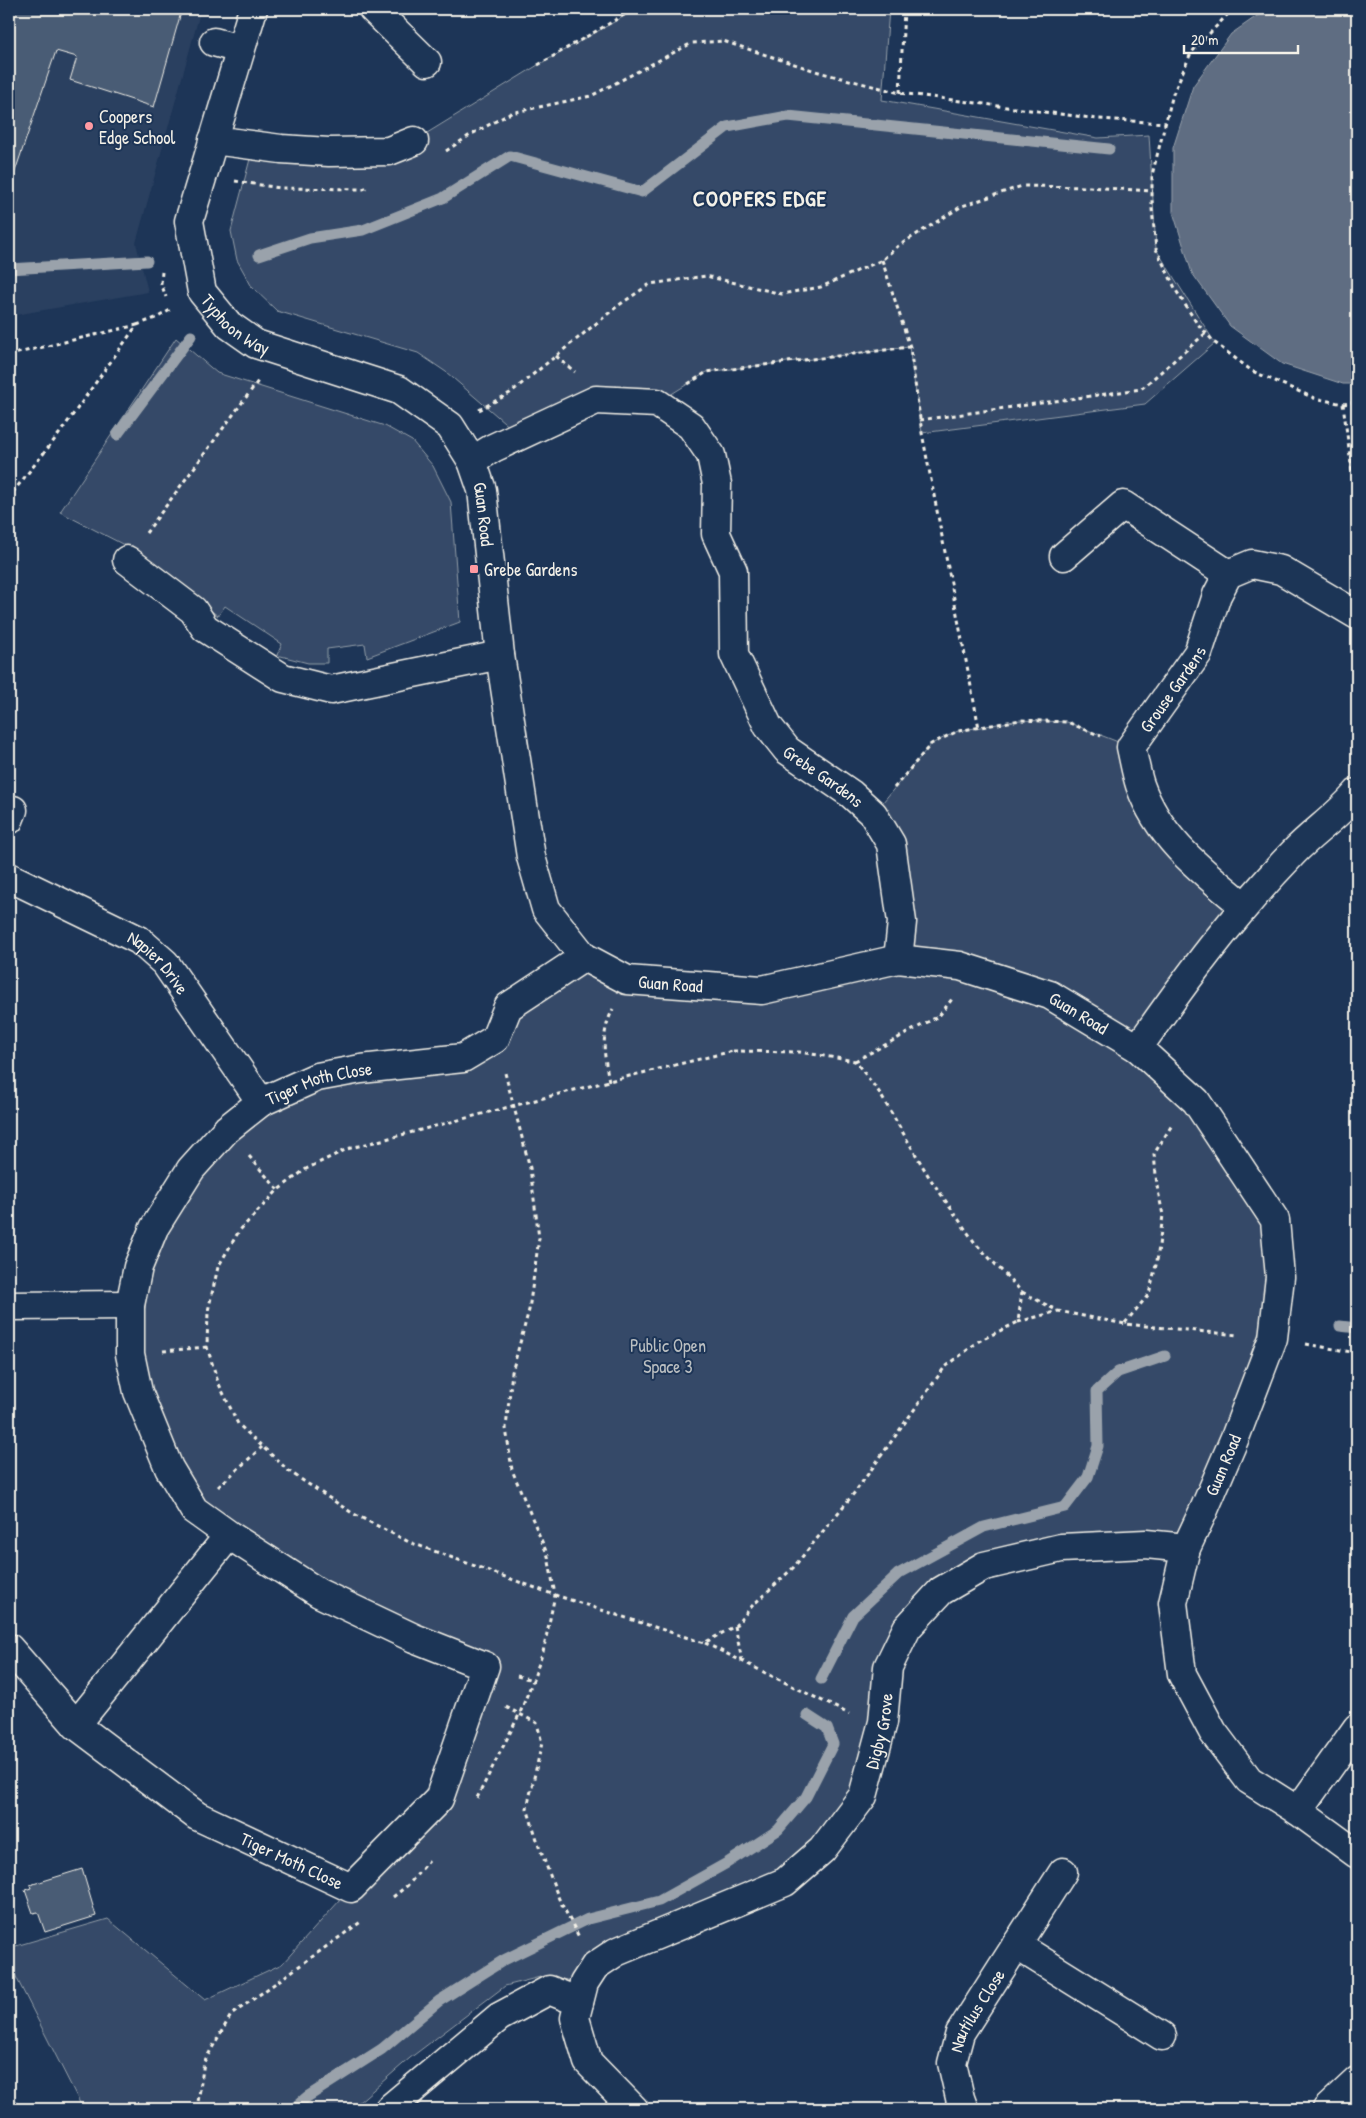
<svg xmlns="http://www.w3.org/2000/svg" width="1366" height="2118" font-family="'Patrick Hand',sans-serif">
  <rect width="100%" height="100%" fill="#1d3557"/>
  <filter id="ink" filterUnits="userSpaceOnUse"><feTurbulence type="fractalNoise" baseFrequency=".02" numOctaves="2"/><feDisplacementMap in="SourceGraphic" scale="10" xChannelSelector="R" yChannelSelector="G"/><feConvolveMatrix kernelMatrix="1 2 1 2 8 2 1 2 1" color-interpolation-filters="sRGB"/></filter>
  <g filter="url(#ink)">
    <!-- built -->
    <path fill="#2a4060" d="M 9,9 L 201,9 L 136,243 L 148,292 L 9,316 Z"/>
    <!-- green -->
    <g fill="#354a67" stroke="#949ea8">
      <path d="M 637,9 L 889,9 L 882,100 L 1098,138 L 1149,135 L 1156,249 L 1215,343 L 1145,404 L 922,433 L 909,347 L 707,372 L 657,403 L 596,400 L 519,435 L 446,372 L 418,353 L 277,311 L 252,287 L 237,260 L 231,231 L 250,159 L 281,149 L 414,141 L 538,65 Z"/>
      <path d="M 176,338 L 217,373 L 385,426 L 412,441 L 433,466 L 451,502 L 460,622 L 367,657 L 365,644 L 327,649 L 327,663 L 308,663 L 277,655 L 282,644 L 225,606 L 218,616 L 128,547 L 60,512 Z"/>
      <path d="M 1020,720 L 1067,722 L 1131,747 L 1140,786 L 1244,906 L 1138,1048 L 1275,1220 L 1280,1277 L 1186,1548 L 984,1566 L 907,1628 L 883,1722 L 822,1850 L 584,1983 L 544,1976 L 505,1986 L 410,2058 L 351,2109 L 83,2109 L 9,1963 L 9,1948 L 108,1919 L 205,2000 L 282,1964 L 351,1888 L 439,1799 L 485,1667 L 414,1638 L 194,1510 L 130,1354 L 154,1228 L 261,1102 L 463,1058 L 508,1007 L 584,957 L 627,980 L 762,990 L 898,959 L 873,814 L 931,744 L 958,731 Z"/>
    </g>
    <!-- water -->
    <path fill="#5e6d82" stroke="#9aa2ab" d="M 1267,9 L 1357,9 L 1357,384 L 1343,384 L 1282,364 L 1230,326 L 1192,273 L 1173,212 L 1173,148 L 1193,86 L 1231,34 Z"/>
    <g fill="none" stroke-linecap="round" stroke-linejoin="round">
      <!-- stream -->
      <g stroke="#9aa2ab" stroke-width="11">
        <path d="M 259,255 L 310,238 L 363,230 L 443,198 L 510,156 L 642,192 L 727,127 L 788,116 L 1109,149"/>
        <path d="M 9,269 L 147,261"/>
        <path d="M 117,435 L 191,336"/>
        <path d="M 1340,1326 L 1357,1328"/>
        <path d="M 821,1679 L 853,1616 L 898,1574 L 984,1527 L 1065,1507 L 1088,1477 L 1098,1446 L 1097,1391 L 1118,1372 L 1165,1356"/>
        <path d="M 9,2099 L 15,2109"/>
        <path d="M 293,2109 L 307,2097 L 382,2049 L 439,2001 L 504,1960 L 588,1919 L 659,1901 L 727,1863 L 778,1830 L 806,1797 L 833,1744 L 827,1728 L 807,1715"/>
      </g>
    </g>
    <!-- building -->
    <g fill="#485b74" stroke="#f4f1e8">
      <path d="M 9,9 L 182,9 L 154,107 L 70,80 L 77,57 L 56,51 L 9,189 Z"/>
      <path d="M 82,1869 L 96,1916 L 45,1932 L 38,1912 L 33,1913 L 25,1890 L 31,1888 L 30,1885 Z"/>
    </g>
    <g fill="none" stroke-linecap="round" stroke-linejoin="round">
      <!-- minor casing -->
      <g stroke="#f4f1e8" stroke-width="31">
        <g id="minor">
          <path id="s1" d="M 253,9 L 189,221 L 202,292 L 229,325 L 256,344 L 399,390 L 450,426 L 472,461 L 482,490 L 500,655 L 531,857 L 546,909 L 584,957 L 627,980 L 762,990 L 898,959 L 960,966 L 1050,995 L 1138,1048 L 1196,1101 L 1275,1220 L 1280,1277 L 1273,1338 L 1236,1435 L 1203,1512 L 1186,1548 L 1173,1603 L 1182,1674 L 1213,1732 L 1249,1780 L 1298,1811 L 1357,1854"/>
          <path d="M 373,9 L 427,62"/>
          <path d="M 214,42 L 240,49"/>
          <path d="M 213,140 L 281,149 L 329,152 L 389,151 L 414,141"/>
          <path id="s2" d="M 472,461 L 493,448 L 596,400 L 657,403 L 691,426 L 711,455 L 717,484 L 716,534 L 733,571 L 734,654 L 768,726 L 787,750 L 851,794 L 873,814 L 891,844 L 902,922 L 898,959"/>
          <path d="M 1064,556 L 1123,505 L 1228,574"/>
          <path d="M 127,560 L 193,610 L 205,628 L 283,678 L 331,690 L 500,655"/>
          <path d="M 9,820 L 13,810"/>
          <path id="s3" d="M 9,877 L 139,940 L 165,963 L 261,1102"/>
          <path id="s4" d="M 1244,906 C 1202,871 1159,839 1140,785 C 1136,773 1134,760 1131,747 L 1198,653 L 1217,595 L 1228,574 L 1252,564 L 1281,570 L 1357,615"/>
          <path d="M 1138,1048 C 1186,979 1235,913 1293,853 C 1313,832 1338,816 1357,793"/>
          <path d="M 9,1306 L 130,1305"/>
          <path id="s5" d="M 229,1535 L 76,1725 L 197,1816 L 351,1888 L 439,1799 L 485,1666 L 414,1638 L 319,1593 L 229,1535 L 194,1510 L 169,1468 L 138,1392 L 130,1354 L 130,1305 L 138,1267 L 154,1228 L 191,1169 L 227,1129 L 261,1102 L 317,1077 L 361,1069 L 463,1058 L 495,1039 L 508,1007 L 584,957"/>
          <path d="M 9,1648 L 76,1725"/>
          <path d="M 1298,1811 L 1357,1728"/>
          <path d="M 1016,1945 L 1162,2036"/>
          <path d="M 389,2109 L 499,2017 L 549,1990 L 579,2002"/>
          <path id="s6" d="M 634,2109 L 588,2062 L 575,2018 L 584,1983 L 595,1966 L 616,1952 L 785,1882 L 822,1850 L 863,1796 L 883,1722 L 888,1667 L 907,1628 L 941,1591 L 984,1566 L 1061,1548 L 1146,1544 L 1186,1548"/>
          <path id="s7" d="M 964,2109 L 960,2098 L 952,2063 L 960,2033 L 1063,1872"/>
          <path d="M 1327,2109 L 1357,2081"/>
        </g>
      </g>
      <!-- path -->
      <g stroke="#f4f1e8" stroke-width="3" stroke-dasharray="4 4" stroke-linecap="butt">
        <path d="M 1235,9 L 1228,14 L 1191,53 L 1173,94 L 1152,175 L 1152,209 L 1156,249 L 1177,292 L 1196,322 L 1215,343 L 1252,371 L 1314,398 L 1343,404 L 1353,479 L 1357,494"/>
        <path d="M 538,65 L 634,9"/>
        <path d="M 900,93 L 904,9"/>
        <path d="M 446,151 L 470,135 L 511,113 L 591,96 L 692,43 L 723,41 L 822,73 L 900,93 L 1098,119 L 1166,123"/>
        <path d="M 235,181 L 280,188 L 363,189 L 368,187"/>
        <path d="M 882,260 L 910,347"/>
        <path d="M 162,272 L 161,283 L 166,297"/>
        <path d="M 137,325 L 158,317 L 172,309"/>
        <path d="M 9,355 L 137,325 L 59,434 L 9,497"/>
        <path d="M 556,356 L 575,372"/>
        <path d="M 688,384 L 707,372 L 910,347 L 922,433 L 979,728"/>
        <path d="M 1343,404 L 1357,402"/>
        <path d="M 479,410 L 510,393 L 619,305 L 650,284 L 706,276 L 782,294 L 821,287 L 882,260 L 898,246 L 962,206 L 1022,186 L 1090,187 L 1153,191"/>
        <path d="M 920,420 L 1141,389 L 1206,333"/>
        <path d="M 146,533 L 258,381"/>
        <path d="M 894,788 L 931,744 L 958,731 L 1020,720 L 1067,722 L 1101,736"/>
        <path d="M 733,1051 L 799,1052 L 855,1061 L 879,1092 L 929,1177 L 975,1243 L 1022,1292 L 1018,1322 L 979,1341 L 944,1368 L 855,1492 L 793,1568 L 753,1605 L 735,1626 L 704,1643 L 555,1595 L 409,1542 L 352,1513 L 290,1472 L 238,1424 L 218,1382 L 207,1347 L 208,1311 L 218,1267 L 239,1231 L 278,1190 L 306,1169 L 347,1149 L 609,1081 Z"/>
        <path d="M 855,1061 L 939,1016 L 952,999"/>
        <path d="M 609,1081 C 604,1054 600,1035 613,1009"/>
        <path d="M 249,1156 L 278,1190"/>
        <path d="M 1022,1292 L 1058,1311 L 1125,1324 L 1238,1335"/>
        <path d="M 1018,1322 L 1058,1311"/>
        <path d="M 1125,1323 L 1149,1294 L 1157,1261 L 1163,1215 L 1157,1186 L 1154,1154 L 1172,1125"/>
        <path d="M 1306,1344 L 1357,1353"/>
        <path d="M 163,1351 L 207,1347"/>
        <path d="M 218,1487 L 262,1447"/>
        <path d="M 735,1626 L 742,1661"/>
        <path d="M 705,1643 L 849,1714"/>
        <path d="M 517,1676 L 533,1680"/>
        <path d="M 506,1707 L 537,1723 L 542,1743 L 527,1808 L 540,1849 L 559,1899 L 579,1937"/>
        <path d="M 477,1798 L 520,1713 L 533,1680 L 543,1652 L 555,1595 L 548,1556 L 512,1470 L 506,1428 L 512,1372 L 529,1310 L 539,1238 L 530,1168 L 505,1073"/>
        <path d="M 393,1897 L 408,1885 L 429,1861"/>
        <path d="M 197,2109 L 204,2062 L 231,2015 L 362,1921"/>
      </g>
      <!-- minor -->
      <use href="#minor" stroke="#1d3557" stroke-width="28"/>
    </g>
  </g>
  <!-- markers -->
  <g fill="#ff9aa2" stroke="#1d3557" stroke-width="2">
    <circle cx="89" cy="126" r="5"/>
    <rect x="469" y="564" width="10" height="10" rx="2.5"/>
  </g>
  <g text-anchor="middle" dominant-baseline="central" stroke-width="4" stroke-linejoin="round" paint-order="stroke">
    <!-- poi labels -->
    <g font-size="18" fill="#f4f1e8" stroke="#1d3557" text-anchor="start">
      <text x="99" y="116">Coopers<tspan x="99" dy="21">Edge School</tspan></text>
      <text x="484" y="569">Grebe Gardens</text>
    </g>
    <!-- street labels -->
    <g font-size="18" fill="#f4f1e8" stroke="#1d3557">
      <text stroke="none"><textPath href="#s1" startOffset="341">Typhoon Way</textPath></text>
      <text stroke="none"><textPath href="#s1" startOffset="678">Guan Road</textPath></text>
      <text stroke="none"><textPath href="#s4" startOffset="272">Grouse Gardens</textPath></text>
      <text stroke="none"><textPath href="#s2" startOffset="634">Grebe Gardens</textPath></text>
      <text stroke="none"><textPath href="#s3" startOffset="174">Napier Drive</textPath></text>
      <text stroke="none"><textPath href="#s1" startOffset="1232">Guan Road</textPath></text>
      <text stroke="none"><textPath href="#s1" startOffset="1654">Guan Road</textPath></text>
      <text stroke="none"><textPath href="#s5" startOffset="1691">Tiger Moth Close</textPath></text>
      <text transform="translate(1223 1465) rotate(-67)">Guan Road</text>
      <text stroke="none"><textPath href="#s6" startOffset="560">Digby Grove</textPath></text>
      <text stroke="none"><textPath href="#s5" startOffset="500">Tiger Moth Close</textPath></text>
      <text stroke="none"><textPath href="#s7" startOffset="106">Nautilus Close</textPath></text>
    </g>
    <!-- park labels -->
    <g font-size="18" fill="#bbbfc1" stroke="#1d3557">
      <text x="668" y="1345">Public Open<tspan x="668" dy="21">Space 3</tspan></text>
    </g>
    <!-- district labels -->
    <g font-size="22" font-weight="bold" letter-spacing="1" fill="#f4f1e8" stroke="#1d3557">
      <text x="760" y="198">COOPERS EDGE</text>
    </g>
  </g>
  <!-- margin -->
  <rect width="1366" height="2118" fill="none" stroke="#1d3557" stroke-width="30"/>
  <rect x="15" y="15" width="1336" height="2088" fill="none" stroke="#f4f1e8" stroke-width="2" filter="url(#ink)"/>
  <!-- scale -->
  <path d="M1184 45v8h114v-8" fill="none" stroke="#f4f1e8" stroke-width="2.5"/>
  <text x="1191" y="45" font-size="15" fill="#f4f1e8" stroke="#1d3557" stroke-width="4" paint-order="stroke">20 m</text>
</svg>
